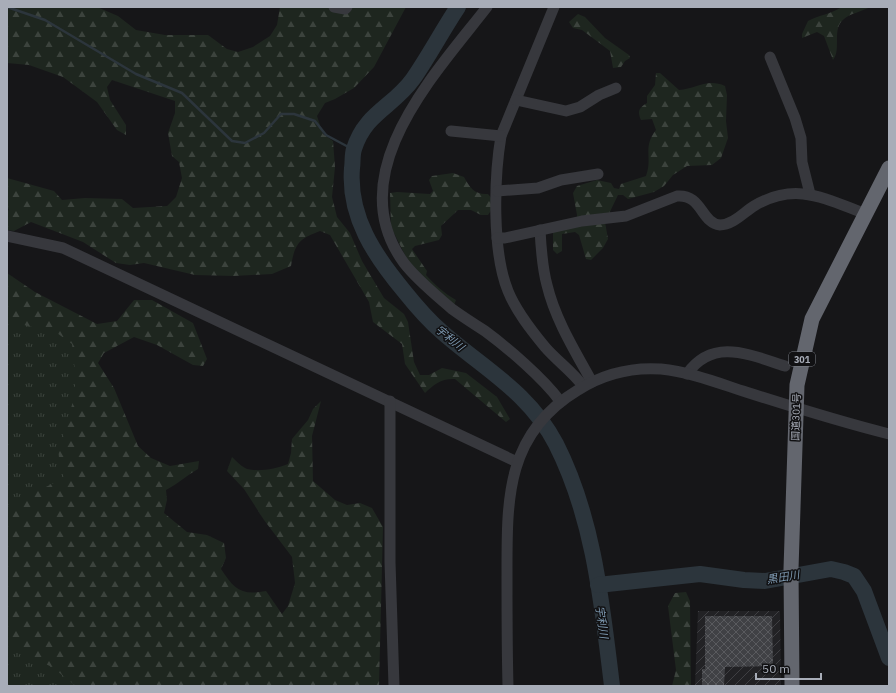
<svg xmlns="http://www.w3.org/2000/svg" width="896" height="693" font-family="'IBM Plex Sans','Noto Sans JP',sans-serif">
  <defs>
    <pattern id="industrial-furrows" width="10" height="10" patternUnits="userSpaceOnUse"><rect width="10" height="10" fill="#222225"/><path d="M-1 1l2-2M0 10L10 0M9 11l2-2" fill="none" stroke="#3f3f43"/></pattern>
    <pattern id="grass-tufts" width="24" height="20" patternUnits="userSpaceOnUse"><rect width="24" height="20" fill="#1e261f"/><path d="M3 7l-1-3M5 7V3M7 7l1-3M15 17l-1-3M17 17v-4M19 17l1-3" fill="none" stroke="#3c433d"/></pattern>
    <pattern id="forest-firs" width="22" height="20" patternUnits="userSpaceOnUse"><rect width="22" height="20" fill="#1e261f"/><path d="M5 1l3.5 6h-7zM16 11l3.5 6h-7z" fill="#3c433d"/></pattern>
    <pattern id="building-cross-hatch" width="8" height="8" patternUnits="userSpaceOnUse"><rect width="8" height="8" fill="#404145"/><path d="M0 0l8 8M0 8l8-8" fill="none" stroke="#595a5e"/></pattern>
  </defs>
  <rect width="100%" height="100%" fill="#161618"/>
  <!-- industrial -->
  <path fill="url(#industrial-furrows)" d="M 698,611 L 780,611 L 781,686 L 695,686 Z"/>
  <!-- grass -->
  <g fill="url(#grass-tufts)">
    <path d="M 7,301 L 76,340 L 83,472 L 7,525 Z"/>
    <path d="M 7,631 L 95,686 L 7,686 Z"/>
  </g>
  <!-- forest -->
  <g fill="url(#forest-firs)">
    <path d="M 7,7 L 97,7 L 118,16 L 136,30 L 165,35 L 208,35 L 227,49 L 238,52 L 253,47 L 270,36 L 277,25 L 280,7 L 406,7 L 374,67 L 354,88 L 335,99 L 325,103 L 317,116 L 323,134 L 333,141 L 335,167 L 332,197 L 337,217 L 350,233 L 362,261 L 384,298 L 404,314 L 408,322 L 414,362 L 420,375 L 429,375 L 442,368 L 466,373 L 497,397 L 510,419 L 506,422 L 455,379 C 442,378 434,384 425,393 L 405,364 L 402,344 L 373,322 L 369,302 L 330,235 L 320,231 C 299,239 295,243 291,266 L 272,274 L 234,276 L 195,275 L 144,263 L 130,265 L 116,263 L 83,242 L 31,222 L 14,231 L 7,230 L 7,211 L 9,210 L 7,206 L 7,178 L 54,191 L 62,200 L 85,198 L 122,199 L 133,208 L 167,206 L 176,197 L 182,178 L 179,162 L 172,156 L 168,133 L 175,113 L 175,101 L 112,80 L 107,87 L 110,100 L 126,125 L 126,135 L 117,130 L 97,102 L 63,77 L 29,65 L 7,63 Z"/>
    <path d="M 842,7 L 870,7 C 863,11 849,14 844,19 C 831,29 842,49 833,60 L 824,36 L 817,32 L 802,38 L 802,34 L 808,21 C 819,15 831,14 842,7 Z"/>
    <path d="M 578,14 L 585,17 L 605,38 L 629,55 L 630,58 L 625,61 L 621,67 L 613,68 L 610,51 L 582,30 L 573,28 L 569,22 Z"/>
    <path d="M 656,73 L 660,73 L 679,90 C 696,89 707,78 725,86 L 727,95 L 726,121 L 728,138 L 721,158 L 712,165 L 687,166 L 673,175 L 664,186 L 654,192 L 628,199 L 623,195 L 618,195 L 605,222 L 608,239 L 603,248 L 591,260 L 586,259 L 579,235 L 575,232 L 562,234 L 562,251 L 557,254 L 553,250 L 553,232 L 577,224 L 577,215 L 573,193 L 577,186 L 597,180 L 611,183 L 614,188 L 619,189 L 621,184 L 646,176 C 653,157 642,148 656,130 L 652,119 L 641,120 C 637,111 639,108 647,103 L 647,96 L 655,85 Z"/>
    <path d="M 453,173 L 464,177 C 470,188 475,195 488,194 L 492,199 L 492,209 L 488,215 L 481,215 L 471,210 L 458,210 L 441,226 L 442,235 L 439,240 L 415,246 L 412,249 L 427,271 L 426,275 C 435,285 445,294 456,300 L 454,305 L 411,267 L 391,227 L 390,193 L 397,192 L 430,194 L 433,191 L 429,180 L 432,176 Z"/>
    <path d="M 7,273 L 35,292 L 97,324 L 117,321 L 134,300 L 152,300 L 193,323 L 207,359 L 203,366 L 193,365 L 157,345 L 134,337 L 104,353 L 98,363 L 114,388 L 138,446 L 151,458 L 170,466 L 199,461 L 198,469 C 187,475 178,484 166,490 L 167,500 L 164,513 L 187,532 L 207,535 L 224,543 L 226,558 L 221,569 C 234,589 241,596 266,591 L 282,614 L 288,606 L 295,583 L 292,557 L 264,520 L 244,489 L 227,471 L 232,457 C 236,461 242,467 247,469 C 259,472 276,469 288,464 L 291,453 L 292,439 L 308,420 L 313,409 L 321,401 L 312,436 L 313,481 L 335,500 L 347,505 L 360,503 L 372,508 L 383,527 L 379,686 L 76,686 L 52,667 L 7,646 L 7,506 L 56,482 L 63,476 L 65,468 L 59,458 L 58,446 L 66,428 L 75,393 L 75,371 L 72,344 L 57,333 L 24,325 L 7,315 Z"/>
    <path d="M 686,592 L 690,601 L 691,686 L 672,686 L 676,670 L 668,606 L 675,593 Z"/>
  </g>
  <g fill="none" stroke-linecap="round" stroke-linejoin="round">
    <!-- stream -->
    <path stroke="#2c353c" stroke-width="2.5" d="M 7,7 L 45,20 L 136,74 L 182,93 L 232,141 L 245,143 L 264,133 L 281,114 L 294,114 L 315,121 L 326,135 L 354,150"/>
    <!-- river -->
    <g stroke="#2c353c" stroke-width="16">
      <path d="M 458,7 C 442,31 429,56 413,79 C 393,107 365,113 354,149 C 352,155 353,162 352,168 C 348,217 375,256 404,291 C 416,306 428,320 442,332 C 484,369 529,392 556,444 C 594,519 602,604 612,686"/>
      <path d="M 598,585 L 700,574 L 744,580 L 765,581 L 831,569 L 844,572 L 854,576 L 864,591 L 889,658"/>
    </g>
  </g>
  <!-- building -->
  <path fill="url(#building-cross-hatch)" d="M 705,616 L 772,616 L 773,666 L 725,667 L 724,686 L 702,686 L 702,669 L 705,669 Z"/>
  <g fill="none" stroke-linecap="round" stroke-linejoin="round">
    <!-- minor -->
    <g stroke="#37383d" stroke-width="11">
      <path d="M 334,7 L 345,9 L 347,7"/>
      <path d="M 487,7 C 435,74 339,174 404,263 C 417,280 436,295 452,309 C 463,317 474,324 485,331 C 508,348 543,378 560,401"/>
      <path d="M 554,7 L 501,136 C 494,178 492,252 508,291 C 516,311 531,330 545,347 C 557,361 572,371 583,386"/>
      <path d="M 770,57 L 795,118 L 801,138 L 802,162 L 810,194"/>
      <path d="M 516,100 L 566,111 L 580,107 L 599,95 L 616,88"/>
      <path d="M 451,131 L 501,136"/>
      <path d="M 497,191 L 538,188 L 561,180 L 598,174"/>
      <path d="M 540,230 C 541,248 542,267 547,285 C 555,319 575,351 592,382"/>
      <path d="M 7,236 L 63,248 L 517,462"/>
      <path d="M 497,238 L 505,238 L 582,221 L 626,216 L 677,196 C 702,194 701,223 720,225 C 733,225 744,212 754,206 C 796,181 825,199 866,214"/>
      <path d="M 687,374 C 713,337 750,355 785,366"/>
      <path d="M 390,401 L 390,562 L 394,686"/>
      <path d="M 508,686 C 507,649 507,612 507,576 C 507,500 505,434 578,390 C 603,374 632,367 661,369 C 690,372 718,383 746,392 C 793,407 841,422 889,434"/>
    </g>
    <!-- highway -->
    <path stroke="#63666e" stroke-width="15" d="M 792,686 L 791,569 L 797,385 L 812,319 L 889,168"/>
  </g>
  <g text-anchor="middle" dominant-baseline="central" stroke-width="3" stroke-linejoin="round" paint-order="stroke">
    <!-- shield labels -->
    <rect fill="#111113" stroke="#7b7e86" stroke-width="1" x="789" y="352" width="26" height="14" rx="3"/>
    <g font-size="9" font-weight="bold" fill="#a8adb8">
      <text x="802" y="359">301</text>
    </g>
    <!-- street labels -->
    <g font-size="10" fill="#a8adb8" stroke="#111113">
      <text transform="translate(796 417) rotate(-88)">国道301号</text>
    </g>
    <!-- water labels -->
    <g font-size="11" font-style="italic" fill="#7f9bb3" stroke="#111113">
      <text transform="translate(450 338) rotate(39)">宇利川</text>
      <text transform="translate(783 577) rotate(-9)">黒田川</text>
      <text transform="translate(602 622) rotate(82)">宇利川</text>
    </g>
  </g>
  <!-- border -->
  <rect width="896" height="693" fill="none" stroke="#a8adb8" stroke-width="16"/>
  <!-- scale -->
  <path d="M756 673v6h65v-6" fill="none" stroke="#a8adb8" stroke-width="2"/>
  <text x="762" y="673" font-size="12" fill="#a8adb8" stroke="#111113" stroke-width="3" paint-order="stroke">50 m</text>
</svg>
